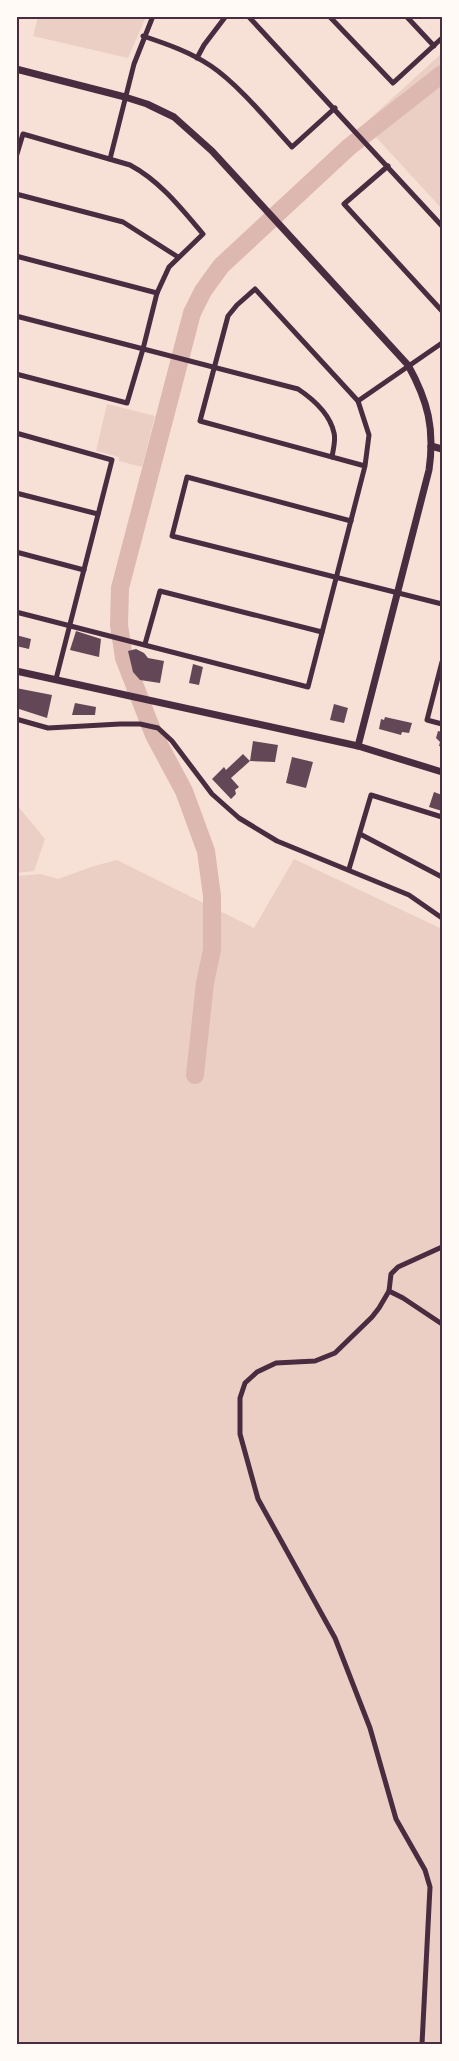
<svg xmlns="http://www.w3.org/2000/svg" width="459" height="2061" font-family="'Zilla Slab',serif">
  <rect width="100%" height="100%" fill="#f7e1d7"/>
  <!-- green -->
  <g fill="#ebcfc5">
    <path d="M 38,17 L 38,16 L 146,17 L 128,58 L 33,36 Z"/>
    <path d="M 442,53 L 442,209 L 364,124 Z"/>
    <path d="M 107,404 L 155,416 L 142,467 L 119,461 L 119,457 L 96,451 Z"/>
    <path d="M 17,805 L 45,839 L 34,871 L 17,873 Z"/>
    <path d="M 294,859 L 442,929 L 442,2044 L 17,2044 L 16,876 L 41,874 L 58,879 L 94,866 L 117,860 L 254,928 Z"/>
  </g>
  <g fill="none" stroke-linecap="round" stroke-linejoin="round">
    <!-- river -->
    <path stroke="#dcb8b0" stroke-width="18" d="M 195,1075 L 205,983 L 212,950 L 212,896 L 206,851 L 184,791 L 154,735 L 124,658 L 119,625 L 120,588 L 192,313 L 203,291 L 221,266 L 349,147 L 442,74"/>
  </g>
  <!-- building -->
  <g fill="#644757">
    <path d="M 76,631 L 101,639 L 99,657 L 70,650 Z"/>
    <path d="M 16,635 L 31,639 L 29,649 L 16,646 Z"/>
    <path d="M 136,649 L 144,653 L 148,658 L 164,661 L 160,683 L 140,680 L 133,672 L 128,651 Z"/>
    <path d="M 193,664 L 203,667 L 199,685 L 189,683 Z"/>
    <path d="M 16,688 L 52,695 L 47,718 L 16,708 Z"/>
    <path d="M 75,703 L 96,707 L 95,715 L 72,715 Z"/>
    <path d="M 334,704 L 348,708 L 344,723 L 330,720 Z"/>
    <path d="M 385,717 L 412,723 L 409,733 L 402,732 L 401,735 L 379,729 L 381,719 L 384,720 Z"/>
    <path d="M 438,731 L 442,732 L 442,747 L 439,746 L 440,742 L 436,738 Z"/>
    <path d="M 253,741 L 278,745 L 275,762 L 250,761 Z"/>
    <path d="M 243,754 L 250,761 L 231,778 L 239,787 L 235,790 L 236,794 L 231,799 L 212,779 L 224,767 L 226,770 Z"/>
    <path d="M 292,757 L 313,762 L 306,788 L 286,783 Z"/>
    <path d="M 434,792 L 442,795 L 442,811 L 429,807 Z"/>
  </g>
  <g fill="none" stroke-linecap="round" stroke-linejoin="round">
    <!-- minor -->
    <g stroke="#4a2c40" stroke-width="5">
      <path d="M 248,16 L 442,226"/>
      <path d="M 329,16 L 393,83 L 442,38"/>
      <path d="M 406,16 L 434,46"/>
      <path d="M 143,36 C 167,44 190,52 211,66 C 239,85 269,122 292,147 L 335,108"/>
      <path d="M 197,58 L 204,45 L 226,16"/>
      <path d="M 16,157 L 23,134 L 130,165 C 160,181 181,208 203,234 L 169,267 L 157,293 L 143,349 L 127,403 L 16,374"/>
      <path d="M 110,159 L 134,64 L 153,16"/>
      <path d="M 388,166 L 344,204 L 442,311"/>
      <path d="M 16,194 L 123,222 L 178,257"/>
      <path d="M 16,256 L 157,293"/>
      <path d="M 16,316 L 298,389 C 313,399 330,414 334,433 C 336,440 333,450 332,457"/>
      <path d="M 358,401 L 442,343"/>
      <path d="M 16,433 L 112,460 L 56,679"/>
      <path d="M 16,493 L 98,514"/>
      <path d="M 351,521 L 187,477 L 172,536 L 442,604"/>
      <path d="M 16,552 L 84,570"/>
      <path d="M 16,612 L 308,687 L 365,466 L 369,435 L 358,401 L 255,289 L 237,305 L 228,316 L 200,421 L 365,466"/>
      <path d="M 145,644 L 160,591 L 322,632"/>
      <path d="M 442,662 L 427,720 L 442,724"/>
      <path d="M 16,719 L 48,728 L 120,724 L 140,724 L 158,728 L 172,741 L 212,794 L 239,818 L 277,841 L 409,895 L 442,918"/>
      <path d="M 360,834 L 442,877"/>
      <path d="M 349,869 L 371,795 L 442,817"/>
      <path d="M 389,1291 L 403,1298 L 442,1324"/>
      <path d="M 422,2044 L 430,1887 L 425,1870 L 396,1819 L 370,1728 L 335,1638 L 258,1499 L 240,1434 L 240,1398 L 245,1383 L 257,1372 L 276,1363 L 315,1361 L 335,1353 L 372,1317 L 379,1308 L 389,1291 L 391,1274 L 398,1267 L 442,1247"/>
    </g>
    <!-- tertiary -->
    <g stroke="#4a2c40" stroke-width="7">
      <path d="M 16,69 L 125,97 L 147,104 L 174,117 L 212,151 L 408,365 C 428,401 435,429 429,470 L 358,746"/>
      <path d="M 431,446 L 442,449"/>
      <path d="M 16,671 L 358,746 L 442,772"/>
    </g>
  </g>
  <!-- border -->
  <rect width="459" height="2061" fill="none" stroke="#fffaf5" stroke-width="36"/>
  <rect x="18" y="18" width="423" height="2025" fill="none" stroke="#4a2c40" stroke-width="2"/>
</svg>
